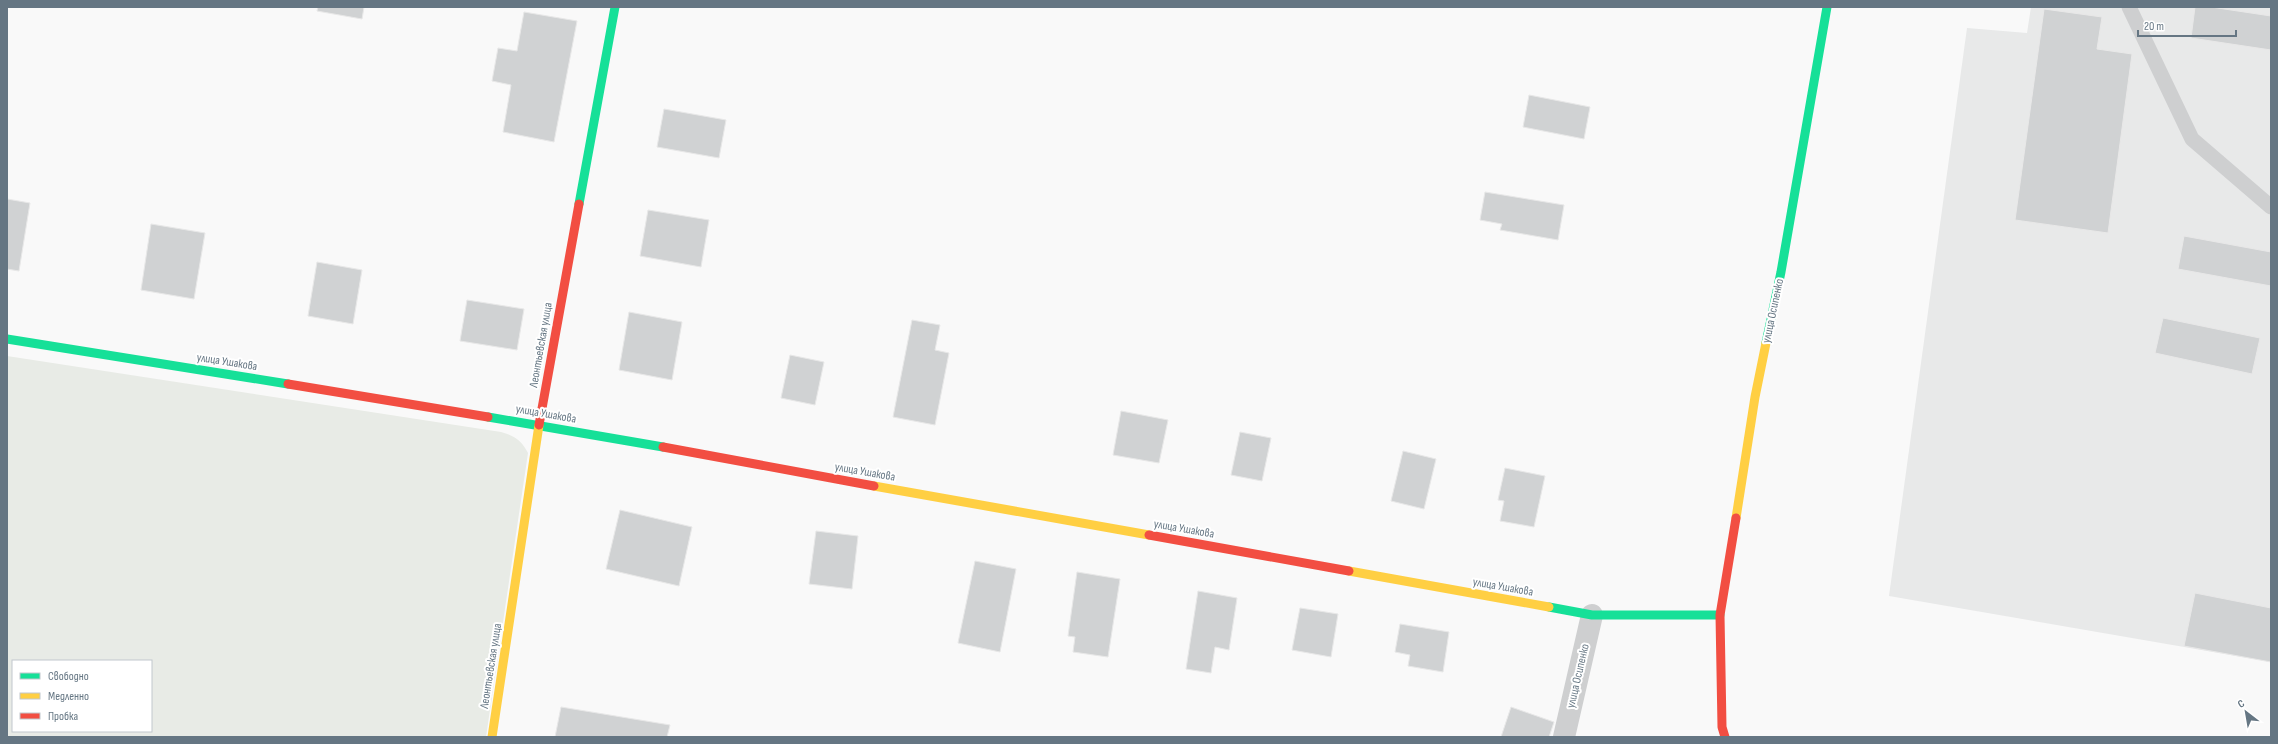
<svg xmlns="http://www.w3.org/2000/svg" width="2278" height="744" font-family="'Sofia Sans Condensed',sans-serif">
  <rect width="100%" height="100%" fill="#f9f9f9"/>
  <!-- built -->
  <path fill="#e8e9e9" d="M 2031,7 L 2271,7 L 2271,662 L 1889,596 L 1967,28 L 2027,33 Z"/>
  <!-- green -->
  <path fill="#e8ebe6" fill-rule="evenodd" d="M 7,356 L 501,432 C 515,436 521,440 528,453 L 486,737 L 7,737 ZM 13,661 L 151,661 L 151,731 L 13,731 Z"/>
  <!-- building -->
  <g fill="#d0d2d3" stroke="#e8e8e8">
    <path d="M 318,7 L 364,7 L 362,19 L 317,11 Z"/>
    <path d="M 2195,7 L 2211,7 L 2271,16 L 2271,50 L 2191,38 Z"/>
    <path d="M 2044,9 L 2102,17 L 2097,49 L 2132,54 L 2108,233 L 2015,220 Z"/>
    <path d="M 524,12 L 577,21 L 554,142 L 503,132 L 511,85 L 492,81 L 498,48 L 517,51 Z"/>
    <path d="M 1529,95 L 1590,107 L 1584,139 L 1523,127 Z"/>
    <path d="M 664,109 L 726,120 L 719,158 L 657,147 Z"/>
    <path d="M 1485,192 L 1564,205 L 1558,240 L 1500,230 L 1502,224 L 1480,220 Z"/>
    <path d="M 7,199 L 30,203 L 19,271 L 7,269 Z"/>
    <path d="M 648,210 L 709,220 L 701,267 L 640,256 Z"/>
    <path d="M 151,224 L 205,233 L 194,299 L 141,290 Z"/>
    <path d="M 2184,236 L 2271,252 L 2271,286 L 2178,269 Z"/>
    <path d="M 317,262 L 362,270 L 353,324 L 308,316 Z"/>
    <path d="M 467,300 L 524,309 L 517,350 L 460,341 Z"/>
    <path d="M 629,312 L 682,322 L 672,380 L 619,370 Z"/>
    <path d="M 2163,318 L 2260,338 L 2252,374 L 2155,353 Z"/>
    <path d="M 912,320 L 940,325 L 935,350 L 949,353 L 935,425 L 893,417 Z"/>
    <path d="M 790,355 L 824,362 L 815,405 L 781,398 Z"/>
    <path d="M 1121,411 L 1168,420 L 1159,463 L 1113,455 Z"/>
    <path d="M 1240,432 L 1271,438 L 1262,481 L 1231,475 Z"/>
    <path d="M 1403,451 L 1436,459 L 1424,509 L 1391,501 Z"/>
    <path d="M 1505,468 L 1545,476 L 1534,527 L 1500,521 L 1504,501 L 1498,500 Z"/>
    <path d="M 620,510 L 692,527 L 679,586 L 606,569 Z"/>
    <path d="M 816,531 L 858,536 L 852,589 L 809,584 Z"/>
    <path d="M 975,561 L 1016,569 L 1000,652 L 958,643 Z"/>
    <path d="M 1077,572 L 1120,579 L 1108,657 L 1073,652 L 1075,637 L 1068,636 Z"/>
    <path d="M 1198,591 L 1237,598 L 1229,650 L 1215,647 L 1211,673 L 1186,669 Z"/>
    <path d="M 2195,593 L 2271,608 L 2271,662 L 2184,646 Z"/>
    <path d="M 1300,608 L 1338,614 L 1331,657 L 1292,650 Z"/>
    <path d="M 1400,624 L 1449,632 L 1443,672 L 1408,666 L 1410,655 L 1395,652 Z"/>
    <path d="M 561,707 L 670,725 L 667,737 L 555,737 Z"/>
    <path d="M 1511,707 L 1554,722 L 1549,737 L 1501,737 Z"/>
  </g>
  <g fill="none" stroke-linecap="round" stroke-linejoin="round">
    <!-- lane -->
    <path stroke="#cecfd0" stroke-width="15" d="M 2129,7 L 2192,139 L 2271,207"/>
    <!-- street -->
    <path stroke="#cecfd0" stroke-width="22" d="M 1564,737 L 1592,615"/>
    <!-- fast -->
    <g stroke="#16e098" stroke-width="9">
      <path d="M 579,204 L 615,7"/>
      <path d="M 7,339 L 288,384"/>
      <path d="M 1766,343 L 1781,272 L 1827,7"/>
      <path d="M 488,417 L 663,447"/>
      <path d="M 1549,607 L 1592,615 L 1720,615"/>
    </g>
    <!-- slow -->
    <g stroke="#ffcf43" stroke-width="9">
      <path d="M 874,486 L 1149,535"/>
      <path d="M 1736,518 L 1755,397 L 1766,343"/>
      <path d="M 1349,571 L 1549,607"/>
      <path d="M 492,737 L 539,425"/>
    </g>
    <!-- jam -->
    <g stroke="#f24e42" stroke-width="9">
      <path d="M 288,384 L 488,417"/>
      <path d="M 539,425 L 579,204"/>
      <path d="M 663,447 L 874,486"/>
      <path d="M 1149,535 L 1349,571"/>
      <path d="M 1725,737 L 1722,727 L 1720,615 L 1736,518"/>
    </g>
  </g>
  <g text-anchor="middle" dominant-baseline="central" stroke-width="4" stroke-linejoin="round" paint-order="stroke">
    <!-- street labels -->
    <g font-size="12" fill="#657683" stroke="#fff">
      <text transform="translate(1773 311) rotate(-78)">улица Осипенко</text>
      <text transform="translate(541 345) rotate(-80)">Леонтьевская улица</text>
      <text transform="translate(227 362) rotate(9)">улица Ушакова</text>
      <text transform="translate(546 414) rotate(10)">улица Ушакова</text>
      <text transform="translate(865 472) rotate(10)">улица Ушакова</text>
      <text transform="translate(1184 529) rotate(10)">улица Ушакова</text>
      <text transform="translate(1503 587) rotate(10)">улица Ушакова</text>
      <text transform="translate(491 666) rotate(-81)">Леонтьевская улица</text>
      <text transform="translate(1578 676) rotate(-77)">улица Осипенко</text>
    </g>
  </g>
  <!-- border -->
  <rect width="2278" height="744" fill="none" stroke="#657683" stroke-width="16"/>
  <!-- legend -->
  <rect x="12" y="660" width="140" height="72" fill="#ffffff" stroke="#c1c8cd"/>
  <rect x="20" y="673" width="20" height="6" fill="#16e098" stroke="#c1c8cd"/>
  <text x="48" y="680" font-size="12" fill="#657683">Свободно</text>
  <rect x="20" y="693" width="20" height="6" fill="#ffcf43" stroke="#c1c8cd"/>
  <text x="48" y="700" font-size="12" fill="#657683">Медленно</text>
  <rect x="20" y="713" width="20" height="6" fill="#f24e42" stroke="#c1c8cd"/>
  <text x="48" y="720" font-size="12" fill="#657683">Пробка</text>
  <!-- north arrow -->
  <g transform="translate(2246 712) rotate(329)" stroke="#ffffff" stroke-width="3" paint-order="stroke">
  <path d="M0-3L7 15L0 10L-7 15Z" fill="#657683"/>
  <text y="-6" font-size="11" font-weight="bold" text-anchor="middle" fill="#657683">С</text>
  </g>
  <!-- scale -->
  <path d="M2138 30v6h98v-6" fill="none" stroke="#657683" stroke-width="2"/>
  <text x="2144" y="30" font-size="12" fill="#657683" stroke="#ffffff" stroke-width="3" paint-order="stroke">20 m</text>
</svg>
